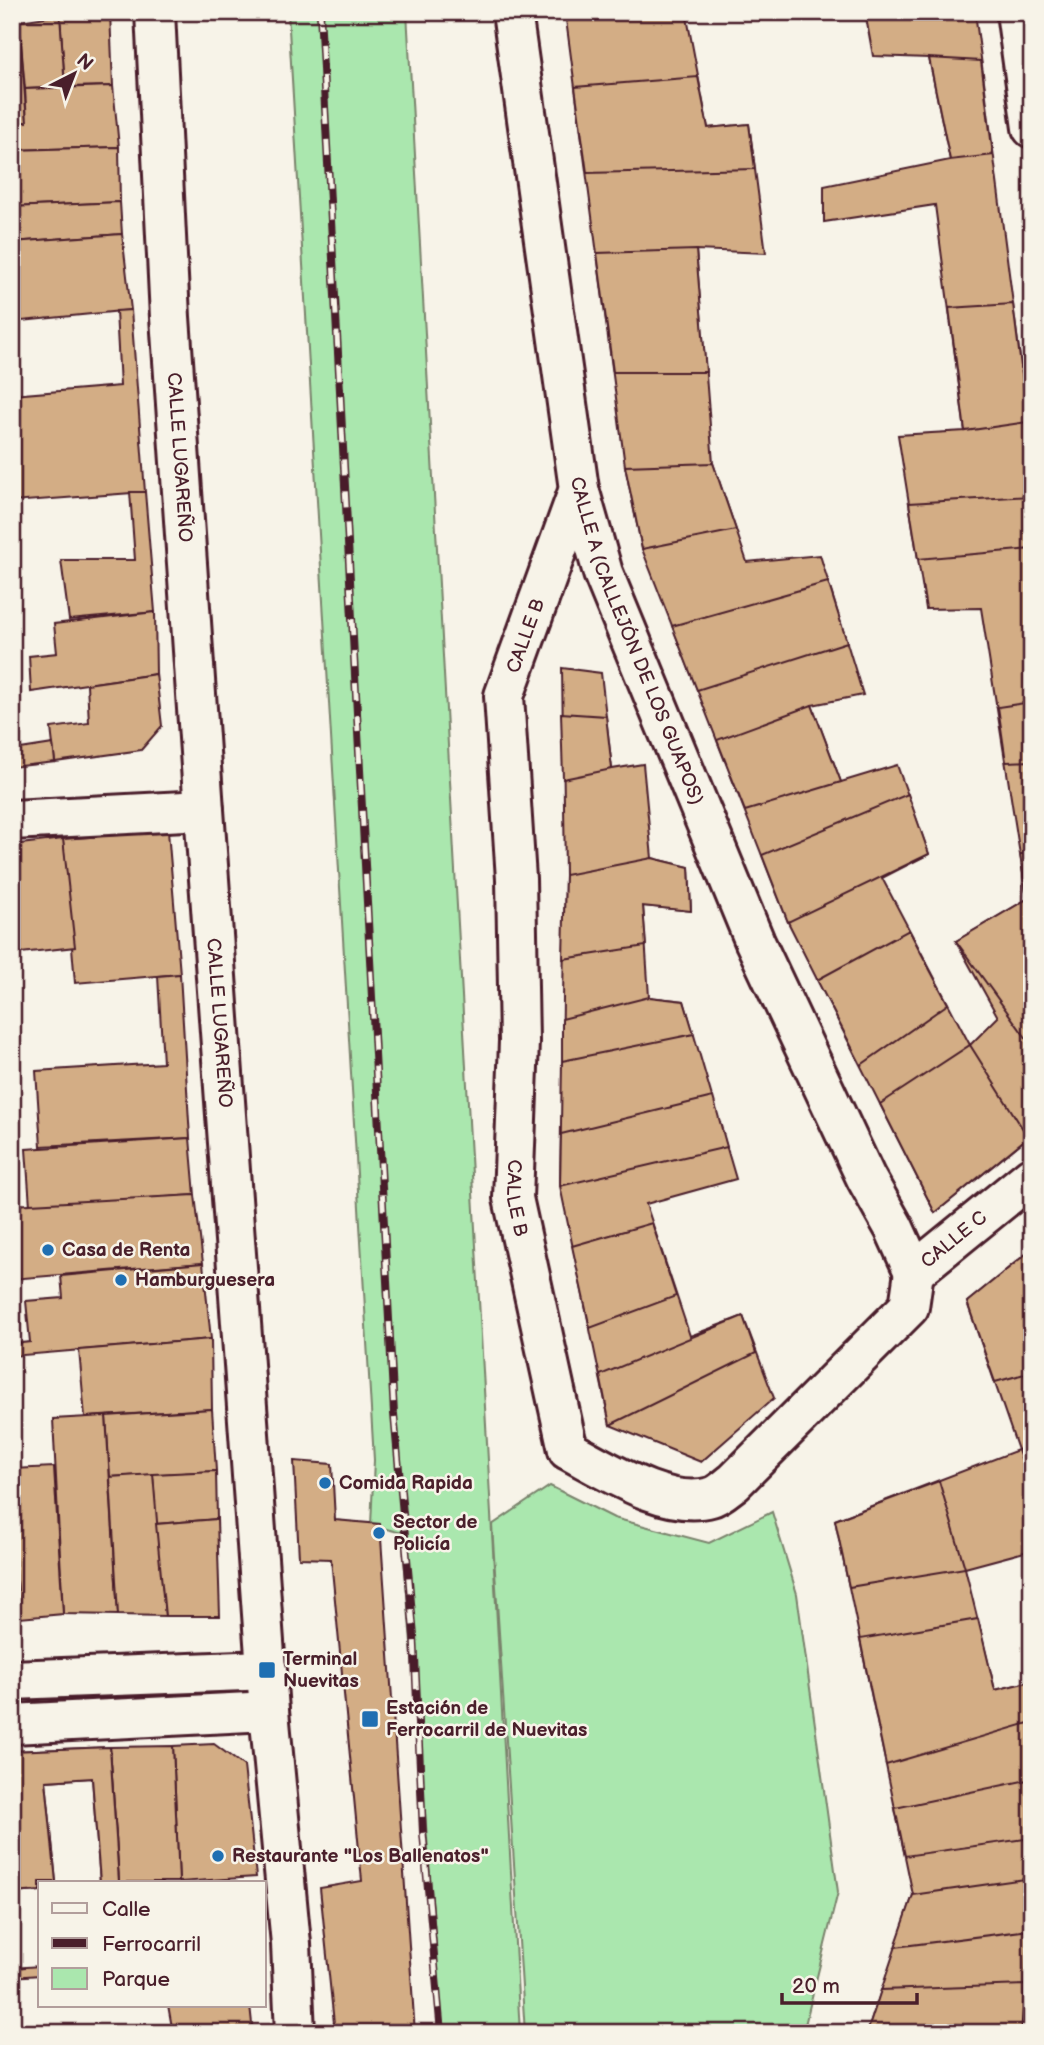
<svg xmlns="http://www.w3.org/2000/svg" width="1044" height="2045" font-family="'Balsamiq Sans',sans-serif">
  <rect width="100%" height="100%" fill="#f7f3e8"/>
  <filter id="ink" filterUnits="userSpaceOnUse"><feTurbulence type="fractalNoise" baseFrequency=".0143" numOctaves="2"/><feDisplacementMap in="SourceGraphic" scale="14" xChannelSelector="R" yChannelSelector="G"/><feConvolveMatrix kernelMatrix="1 2 1 2 8 2 1 2 1" color-interpolation-filters="sRGB"/></filter>
  <g filter="url(#ink)">
    <!-- green -->
    <g fill="#aae7ae" stroke="#7a836c" stroke-width="2">
      <path d="M 288,12 L 407,12 L 520,2033 L 443,2033 L 402,1533 L 371,1525 L 374,1460 Z"/>
      <path d="M 550,1486 L 614,1518 L 709,1543 L 772,1512 L 797,1594 L 838,1892 L 803,2033 L 525,2033 L 492,1525 Z"/>
    </g>
    <!-- building -->
    <g fill="#d3ad85" stroke="#4a1f2b" stroke-width="2">
      <path d="M 88,12 L 110,12 L 113,86 L 65,87 L 60,15 Z"/>
      <path d="M 565,12 L 686,12 L 708,128 L 749,124 L 766,253 L 696,250 L 713,463 L 747,562 L 820,555 L 863,695 L 812,705 L 841,782 L 897,765 L 929,854 L 882,878 L 970,1045 L 998,1017 L 956,941 L 1027,899 L 981,608 L 926,609 L 898,435 L 965,431 L 935,205 L 824,222 L 824,186 L 950,160 L 929,58 L 873,56 L 865,12 L 975,12 L 1032,450 L 1032,1134 L 935,1213 L 788,922 L 642,549 L 625,466 Z"/>
      <path d="M 60,15 L 65,87 L 25,89 L 19,21 Z"/>
      <path d="M 19,21 L 27,122 L 12,123 L 12,22 Z"/>
      <path d="M 929,58 L 981,61 L 993,155 L 950,160 Z"/>
      <path d="M 698,77 L 708,128 L 749,124 L 755,169 L 587,173 L 575,87 Z"/>
      <path d="M 113,86 L 119,147 L 12,150 L 12,123 L 27,122 L 25,89 Z"/>
      <path d="M 119,147 L 120,202 L 12,207 L 12,150 Z"/>
      <path d="M 120,202 L 122,234 L 12,242 L 12,207 Z"/>
      <path d="M 122,234 L 131,310 L 12,322 L 12,242 Z"/>
      <path d="M 696,250 L 706,372 L 613,372 L 597,253 Z"/>
      <path d="M 1013,304 L 1028,422 L 965,431 L 949,308 Z"/>
      <path d="M 131,310 L 145,492 L 12,502 L 12,395 L 120,386 L 116,311 Z"/>
      <path d="M 713,463 L 736,530 L 642,549 L 625,466 Z"/>
      <path d="M 130,492 L 145,492 L 155,612 L 69,620 L 61,560 L 135,560 Z"/>
      <path d="M 1032,496 L 1032,549 L 918,559 L 909,503 Z"/>
      <path d="M 828,582 L 847,642 L 697,690 L 672,626 Z"/>
      <path d="M 155,612 L 156,674 L 31,692 L 29,656 L 57,653 L 54,624 Z"/>
      <path d="M 562,668 L 601,673 L 612,769 L 643,764 L 652,858 L 689,867 L 691,911 L 643,906 L 649,997 L 684,1001 L 736,1179 L 646,1204 L 690,1336 L 743,1316 L 774,1398 L 701,1462 L 610,1425 L 560,1186 L 565,875 Z"/>
      <path d="M 156,674 L 162,726 L 141,750 L 55,762 L 51,728 L 89,723 L 87,684 Z"/>
      <path d="M 1032,702 L 1032,761 L 1006,762 L 998,707 Z"/>
      <path d="M 812,705 L 841,782 L 745,811 L 717,740 Z"/>
      <path d="M 561,713 L 606,716 L 612,769 L 563,779 Z"/>
      <path d="M 12,729 L 14,750 L 53,744 L 55,762 L 12,767 Z"/>
      <path d="M 908,794 L 929,854 L 788,922 L 762,855 Z"/>
      <path d="M 168,831 L 180,974 L 75,983 L 63,839 Z"/>
      <path d="M 63,839 L 75,947 L 12,954 L 12,845 Z"/>
      <path d="M 1020,854 L 1032,854 L 1032,905 L 1027,899 Z"/>
      <path d="M 652,858 L 689,867 L 691,911 L 643,906 L 646,946 L 563,959 L 565,875 Z"/>
      <path d="M 1027,899 L 1032,905 L 1032,1046 L 956,941 Z"/>
      <path d="M 909,930 L 948,1004 L 861,1065 L 817,980 Z"/>
      <path d="M 180,974 L 190,1138 L 41,1146 L 36,1071 L 163,1063 L 158,976 Z"/>
      <path d="M 649,997 L 684,1001 L 694,1034 L 562,1061 L 562,1019 Z"/>
      <path d="M 970,1045 L 1028,1137 L 935,1213 L 880,1104 Z"/>
      <path d="M 713,1097 L 727,1147 L 560,1186 L 561,1134 Z"/>
      <path d="M 190,1138 L 195,1195 L 30,1206 L 26,1149 Z"/>
      <path d="M 195,1195 L 203,1263 L 12,1279 L 12,1205 Z"/>
      <path d="M 652,1223 L 676,1296 L 590,1328 L 572,1246 Z"/>
      <path d="M 1032,1249 L 1032,1550 L 965,1568 L 995,1690 L 1032,1681 L 1032,1891 L 1021,2033 L 867,2033 L 913,1895 L 835,1520 L 1018,1450 L 967,1302 Z"/>
      <path d="M 1032,1249 L 1032,1372 L 995,1382 L 967,1302 Z"/>
      <path d="M 203,1263 L 211,1339 L 12,1356 L 12,1344 L 30,1342 L 26,1301 L 63,1298 L 61,1276 Z"/>
      <path d="M 743,1316 L 756,1353 L 610,1425 L 600,1375 Z"/>
      <path d="M 211,1339 L 212,1409 L 85,1417 L 79,1350 Z"/>
      <path d="M 212,1409 L 216,1471 L 110,1477 L 106,1416 Z"/>
      <path d="M 106,1416 L 118,1615 L 63,1614 L 53,1419 Z"/>
      <path d="M 1032,1445 L 1032,1491 L 1018,1450 Z"/>
      <path d="M 294,1461 L 332,1464 L 335,1520 L 380,1524 L 415,2033 L 335,2033 L 320,1888 L 362,1881 L 331,1559 L 299,1558 Z"/>
      <path d="M 54,1467 L 63,1614 L 20,1618 L 12,1517 L 12,1469 Z"/>
      <path d="M 216,1471 L 217,1519 L 156,1524 L 153,1474 Z"/>
      <path d="M 153,1474 L 165,1616 L 118,1615 L 110,1477 Z"/>
      <path d="M 939,1481 L 965,1568 L 849,1587 L 835,1520 Z"/>
      <path d="M 12,1517 L 20,1618 L 12,1618 Z"/>
      <path d="M 217,1519 L 220,1616 L 165,1616 L 156,1524 Z"/>
      <path d="M 978,1619 L 995,1690 L 1032,1681 L 1032,1722 L 886,1765 L 860,1639 Z"/>
      <path d="M 214,1744 L 244,1766 L 256,1877 L 179,1882 L 173,1746 Z"/>
      <path d="M 173,1746 L 179,1882 L 119,1882 L 110,1747 Z"/>
      <path d="M 110,1747 L 119,1882 L 100,1882 L 92,1778 L 46,1781 L 56,1882 L 40,1882 L 40,1891 L 12,1893 L 12,1751 Z"/>
      <path d="M 110,1747 L 119,1882 L 100,1882 L 92,1778 L 46,1781 L 56,1882 L 40,1882 L 40,1891 L 12,1893 L 12,1751 Z"/>
      <path d="M 1032,1779 L 1032,1838 L 905,1856 L 895,1808 Z"/>
      <path d="M 1032,1878 L 1029,1930 L 895,1947 L 913,1895 Z"/>
      <path d="M 40,1966 L 40,1975 L 12,1977 L 12,1968 Z"/>
      <path d="M 1025,1985 L 1021,2033 L 867,2033 L 881,1990 Z"/>
      <path d="M 168,2005 L 250,2005 L 253,2033 L 173,2033 Z"/>
    </g>
    <g fill="none" stroke-linecap="round" stroke-linejoin="round">
      <!-- minor casing -->
      <g stroke="#4a1f2b" stroke-width="44">
        <g id="minor">
          <path id="s1" d="M 155,12 L 170,317 L 204,810 L 269,1711 L 291,1944 L 295,2033"/>
          <path id="s2" d="M 512,12 L 579,489 L 603,573 L 755,942 L 866,1178 L 894,1228 L 914,1272 L 1032,1176"/>
          <path d="M 1016,12 L 1032,128"/>
          <path id="s3" d="M 579,489 L 504,696 L 516,879 L 519,1041 L 513,1198 L 568,1450 C 606,1470 667,1510 711,1497 C 719,1495 727,1487 734,1482 L 909,1307 L 914,1272"/>
          <path d="M 12,820 L 204,810"/>
        </g>
      </g>
      <!-- major casing -->
      <g stroke="#4a1f2b" stroke-width="44">
        <g id="major">
          <path d="M 12,1680 L 267,1670"/>
          <path d="M 12,1724 L 269,1711"/>
        </g>
      </g>
      <!-- minor -->
      <use href="#minor" stroke="#f7f3e8" stroke-width="38"/>
      <!-- major -->
      <use href="#major" stroke="#f7f3e8" stroke-width="38"/>
      <!-- rail casing -->
      <g stroke="#4a1f2b" stroke-width="8">
        <path id="rail" d="M 320,12 L 394,1414 L 414,1636 L 423,1833 L 441,2033"/>
      </g>
      <!-- rail -->
      <use href="#rail" stroke="#f7f3e8" stroke-width="5" stroke-dasharray="16" stroke-linecap="butt"/>
    </g>
  </g>
  <!-- markers -->
  <g fill="#1f6fb2" stroke="#f7f3e8" stroke-width="2.5">
    <circle cx="48" cy="1250" r="7"/>
    <circle cx="121" cy="1280" r="7"/>
    <circle cx="325" cy="1483" r="7"/>
    <circle cx="379" cy="1533" r="7"/>
    <rect x="258" y="1661" width="18" height="18" rx="3.5"/>
    <rect x="361" y="1710" width="18" height="18" rx="3.5"/>
    <circle cx="218" cy="1856" r="7"/>
  </g>
  <g text-anchor="middle" dominant-baseline="central" stroke-width="5" stroke-linejoin="round" paint-order="stroke">
    <!-- street labels -->
    <g font-size="19" fill="#4a1f2b" stroke="#f7f3e8">
      <text stroke="none"><textPath href="#s1" startOffset="446">CALLE LUGAREÑO</textPath></text>
      <text transform="translate(526 636) rotate(-70)">CALLE B</text>
      <text stroke="none"><textPath href="#s2" startOffset="644">CALLE A (CALLEJÓN DE LOS GUAPOS)</textPath></text>
      <text stroke="none"><textPath href="#s1" startOffset="1013">CALLE LUGAREÑO</textPath></text>
      <text stroke="none"><textPath href="#s3" startOffset="723">CALLE B</textPath></text>
      <text stroke="none"><textPath href="#s2" startOffset="1386">CALLE C</textPath></text>
    </g>
    <!-- poi labels -->
    <g font-size="19" font-weight="bold" fill="#4a1f2b" stroke="#f7f3e8" text-anchor="start">
      <text x="62" y="1250">Casa de Renta</text>
      <text x="135" y="1280">Hamburguesera</text>
      <text x="339" y="1483">Comida Rapida</text>
      <text x="393" y="1522">Sector de<tspan x="393" dy="22">Policía</tspan></text>
      <text x="283" y="1659">Terminal<tspan x="283" dy="22">Nuevitas</tspan></text>
      <text x="386" y="1708">Estación de<tspan x="386" dy="22">Ferrocarril de Nuevitas</tspan></text>
      <text x="232" y="1856">Restaurante "Los Ballenatos"</text>
    </g>
  </g>
  <!-- margin -->
  <rect width="1044" height="2045" fill="none" stroke="#f7f3e8" stroke-width="42"/>
  <rect x="21" y="21" width="1002" height="2003" fill="none" stroke="#4a1f2b" stroke-width="2.5" filter="url(#ink)"/>
  <!-- legend -->
  <rect x="38" y="1881" width="228" height="126" fill="#f7f3e8" stroke="#b29e9c" stroke-width="2"/>
  <rect x="52" y="1903" width="35" height="10" fill="#f7f3e8" stroke="#b29e9c" stroke-width="2"/>
  <text x="102" y="1916" font-size="21" fill="#4a1f2b">Calle</text>
  <rect x="52" y="1938" width="35" height="10" fill="#4a1f2b" stroke="#b29e9c" stroke-width="2"/>
  <text x="102" y="1951" font-size="21" fill="#4a1f2b">Ferrocarril</text>
  <rect x="52" y="1968" width="35" height="21" fill="#aae7ae" stroke="#b29e9c" stroke-width="2"/>
  <text x="102" y="1986" font-size="21" fill="#4a1f2b">Parque</text>
  <!-- north arrow -->
  <g transform="translate(74 74) rotate(42)" stroke="#f7f3e8" stroke-width="5" paint-order="stroke">
  <path d="M0-5L12 26L0 18L-12 26Z" fill="#4a1f2b"/>
  <text y="-10" font-size="19" font-weight="bold" text-anchor="middle" fill="#4a1f2b">N</text>
  </g>
  <!-- scale -->
  <path d="M782 1993v10h135v-10" fill="none" stroke="#4a1f2b" stroke-width="3.5"/>
  <text x="792" y="1993" font-size="21" fill="#4a1f2b" stroke="#f7f3e8" stroke-width="5" paint-order="stroke">20 m</text>
</svg>
